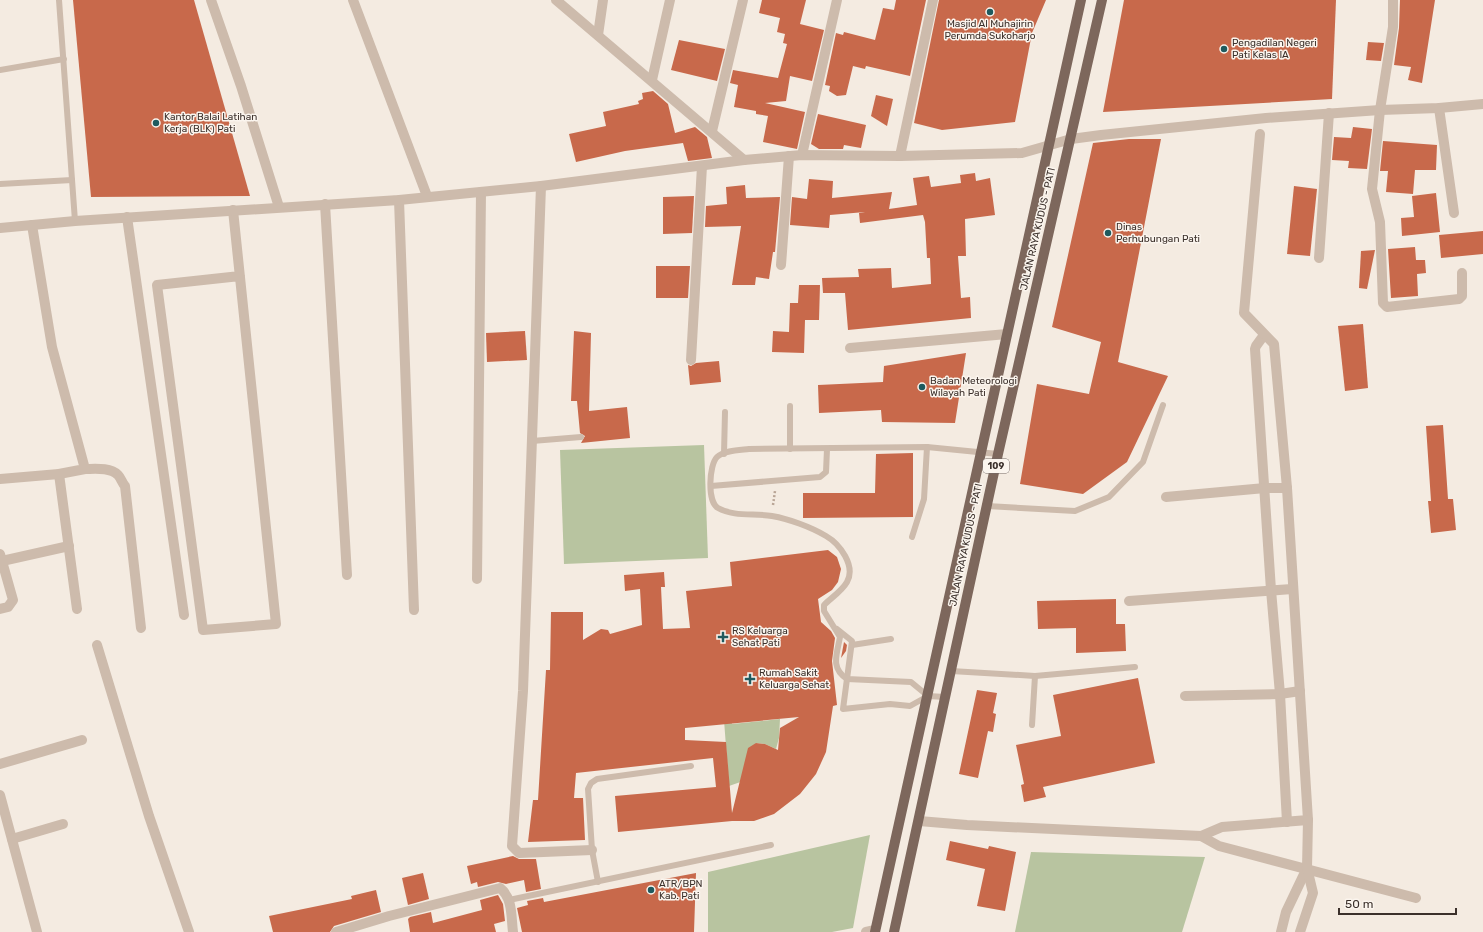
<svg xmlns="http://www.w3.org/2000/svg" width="1483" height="932" font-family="Rubik,sans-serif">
  <rect width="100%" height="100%" fill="#f4ebe1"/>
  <!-- green -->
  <g fill="#b8c4a0">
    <path d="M 704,445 L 708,558 L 564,564 L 560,450 Z"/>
    <path d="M 730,706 L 732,724 L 780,719 L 779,738 L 776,749 L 765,744 L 756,743 L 749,779 L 729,786 L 723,707 Z"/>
    <path d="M 870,835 L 853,928 L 832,932 L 708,932 L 708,872 Z"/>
    <path d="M 1031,852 L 1205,857 L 1182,932 L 1015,932 Z"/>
  </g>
  <!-- building -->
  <g fill="#c8694b" fill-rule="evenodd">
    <path d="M 73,0 L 194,0 L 250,196 L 91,197 Z"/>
    <path d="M 762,0 L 806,0 L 800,24 L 824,30 L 812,81 L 790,76 L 786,101 L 765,103 L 805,112 L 797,149 L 763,142 L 768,116 L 756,114 L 756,111 L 734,107 L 738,85 L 730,83 L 733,70 L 778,78 L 787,44 L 783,43 L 785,34 L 777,32 L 780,18 L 759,13 Z"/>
    <path d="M 896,0 L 926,0 L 910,76 L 866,66 L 865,69 L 853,66 L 846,95 L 837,96 L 829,91 L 830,86 L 825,85 L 836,33 L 843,35 L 844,32 L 875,40 L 883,8 L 894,10 Z"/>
    <path d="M 939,0 L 1046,0 L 1032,33 L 1015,122 L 942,130 L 914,123 Z"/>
    <path d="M 1124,0 L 1336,0 L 1332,99 L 1103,112 Z"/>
    <path d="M 1400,0 L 1435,0 L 1422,83 L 1408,80 L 1411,67 L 1394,65 L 1399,28 Z"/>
    <path d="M 679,40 L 725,49 L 717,81 L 671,70 Z"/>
    <path d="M 1368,42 L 1384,43 L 1381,61 L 1366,60 Z"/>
    <path d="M 653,91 L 668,104 L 675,133 L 695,127 L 707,137 L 712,158 L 688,161 L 683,143 L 625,151 L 576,162 L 569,134 L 606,126 L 603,112 L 639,104 L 638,101 L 643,99 L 642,93 Z"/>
    <path d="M 876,95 L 893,99 L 887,126 L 871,116 Z"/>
    <path d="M 818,114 L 866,125 L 861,148 L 844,145 L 843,149 L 819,149 L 811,144 Z"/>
    <path d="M 1353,127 L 1372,129 L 1367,169 L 1348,168 L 1349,161 L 1332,160 L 1334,137 L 1351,138 Z"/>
    <path d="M 1129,139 L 1161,139 L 1118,362 L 1168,376 L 1127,462 L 1083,494 L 1020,484 L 1037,384 L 1089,394 L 1101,342 L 1052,327 L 1093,143 Z"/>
    <path d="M 1383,141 L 1437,145 L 1436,170 L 1415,170 L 1413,194 L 1386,192 L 1388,171 L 1380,171 Z"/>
    <path d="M 975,173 L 976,181 L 990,178 L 995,215 L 965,219 L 966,256 L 958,256 L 961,298 L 970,297 L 971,318 L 848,330 L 845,293 L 823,293 L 822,278 L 859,277 L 858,269 L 891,268 L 892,288 L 931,284 L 930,258 L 927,258 L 925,222 L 923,215 L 860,223 L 859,213 L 865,212 L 830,215 L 829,228 L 790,225 L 792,197 L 807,199 L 809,179 L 833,181 L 832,198 L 892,192 L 889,209 L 917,205 L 913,178 L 929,176 L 931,187 L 961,183 L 960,175 Z"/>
    <path d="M 745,185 L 746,198 L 780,197 L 775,252 L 773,252 L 769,279 L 756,277 L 755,285 L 732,285 L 741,226 L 705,227 L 706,206 L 727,204 L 726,187 Z"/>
    <path d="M 1294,186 L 1317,189 L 1310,256 L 1287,254 Z"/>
    <path d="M 1436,193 L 1440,232 L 1402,236 L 1401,218 L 1414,217 L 1412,196 Z"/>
    <path d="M 694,196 L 692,233 L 663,234 L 663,197 Z"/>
    <path d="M 1483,231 L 1483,254 L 1441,258 L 1439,235 Z"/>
    <path d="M 1415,247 L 1416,260 L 1425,260 L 1426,273 L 1417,274 L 1418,296 L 1391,298 L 1388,249 Z"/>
    <path d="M 1375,250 L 1367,289 L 1359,288 L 1361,251 Z"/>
    <path d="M 656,266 L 690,266 L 688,298 L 656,298 Z"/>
    <path d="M 799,285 L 820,285 L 819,320 L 805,320 L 804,353 L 772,352 L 773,331 L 789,332 L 790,303 L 798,303 Z"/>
    <path d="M 1363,324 L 1368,388 L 1345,391 L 1338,326 Z"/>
    <path d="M 525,331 L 527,360 L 487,362 L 486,333 Z"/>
    <path d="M 574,331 L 591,333 L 589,411 L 627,407 L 630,438 L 581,443 L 585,436 L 580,433 L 577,401 L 571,401 Z"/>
    <path d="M 966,353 L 955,423 L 882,422 L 881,410 L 819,413 L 818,385 L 883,382 L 884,366 Z"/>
    <path d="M 719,361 L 721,382 L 690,385 L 688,365 L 691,366 L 696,363 Z"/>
    <path d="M 1443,425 L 1448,499 L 1453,499 L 1456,530 L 1431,533 L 1428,501 L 1431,501 L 1426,426 Z"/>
    <path d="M 913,453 L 913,517 L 803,518 L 803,493 L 875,493 L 876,454 Z"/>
    <path d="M 828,550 L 837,557 L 841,569 L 838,582 L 832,590 L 818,599 L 821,622 L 831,631 L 835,638 L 832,661 L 837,705 L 833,706 L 826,752 L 816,774 L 800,794 L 774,814 L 754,821 L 732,821 L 618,832 L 615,796 L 716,787 L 713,758 L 576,773 L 574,798 L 583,798 L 585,840 L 528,842 L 533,800 L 538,800 L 546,670 L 550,670 L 551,612 L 583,612 L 583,640 L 601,629 L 608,630 L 610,634 L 642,625 L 640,589 L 625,591 L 624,575 L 664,572 L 665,587 L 661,587 L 663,629 L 690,628 L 686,591 L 732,586 L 730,562 ZM 799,717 L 780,728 L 778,750 L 765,744 L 756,743 L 748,748 L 732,813 L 726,742 L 685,740 L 685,728 Z"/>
    <path d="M 1116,599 L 1116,624 L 1125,624 L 1126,651 L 1076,653 L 1076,628 L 1038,629 L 1037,601 Z"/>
    <path d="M 844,642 L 847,645 L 846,651 L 841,658 Z"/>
    <path d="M 1138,678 L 1155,763 L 1043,787 L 1046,797 L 1024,802 L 1021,785 L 1024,784 L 1016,745 L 1061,736 L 1053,695 Z"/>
    <path d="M 977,690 L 997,693 L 993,713 L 996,714 L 993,732 L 988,731 L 978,778 L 959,774 Z"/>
    <path d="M 950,841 L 988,849 L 989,846 L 1016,852 L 1005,911 L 977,906 L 985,869 L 946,860 Z"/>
    <path d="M 513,856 L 519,859 L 536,859 L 541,889 L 526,892 L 524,880 L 506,884 L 498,882 L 478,887 L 477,882 L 471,884 L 467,866 Z"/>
    <path d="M 423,873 L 429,899 L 408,905 L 402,878 Z"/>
    <path d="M 696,873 L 694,932 L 522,932 L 517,908 L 528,905 L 527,901 L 543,898 L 544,902 Z"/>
    <path d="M 376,890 L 381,912 L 334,926 L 330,932 L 273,932 L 269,916 L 352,899 L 351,896 Z"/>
    <path d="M 498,895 L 503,904 L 505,921 L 494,924 L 496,932 L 410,932 L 408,919 L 410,917 L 431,912 L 433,923 L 482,910 L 480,900 Z"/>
  </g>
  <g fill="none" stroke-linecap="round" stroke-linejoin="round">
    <!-- path -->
    <path stroke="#b9a596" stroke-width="2.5" stroke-dasharray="2 2" stroke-linecap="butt" d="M 773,505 L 775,491"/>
    <!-- service -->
    <g stroke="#cdbbac" stroke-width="6">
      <path d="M 59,0 L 75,221"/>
      <path d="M 0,70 L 64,59"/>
      <path d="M 0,184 L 72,180"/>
      <path d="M 532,441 L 581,437"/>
      <path d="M 790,449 L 790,406"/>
      <path d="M 724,454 L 725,412"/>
      <path d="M 711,486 L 820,477 L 826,472 L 827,449"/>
      <path d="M 987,506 L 1075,511 L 1109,497 L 1143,462 L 1163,405"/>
      <path d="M 912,537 L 924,499 L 927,447"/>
      <path d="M 837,629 L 852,641 L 843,709 L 890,704 L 910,706 L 928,696 L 945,697"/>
      <path d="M 852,645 L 891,639"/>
      <path d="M 951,671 L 1035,676 L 1135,667"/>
      <path d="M 928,696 L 911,682 L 847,679 C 830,668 837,654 840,637 L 824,611 L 824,605 C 831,598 842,591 847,582 C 856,566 840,544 826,536 C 811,527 789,519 772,516 C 754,513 734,517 718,508 C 707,502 709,465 717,457 C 724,450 740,450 749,449 L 927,447 L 998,454"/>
      <path d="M 1032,725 L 1035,676"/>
      <path d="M 598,882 L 592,850 L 588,789 L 591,783 L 597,779 L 691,766"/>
      <path d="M 509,900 L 771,845"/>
    </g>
    <!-- minor -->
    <g stroke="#cdbbac" stroke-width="10">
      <path d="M 211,0 L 241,86 L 279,207"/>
      <path d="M 353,0 L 427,196"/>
      <path d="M 1393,0 L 1393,27 L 1380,110 L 1372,189 L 1380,222 L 1383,303 L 1387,307 L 1459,299 L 1462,296 L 1462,273"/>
      <path d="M 598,35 L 603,0"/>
      <path d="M 652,80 L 670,0"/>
      <path d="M 1439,108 L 1454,213"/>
      <path d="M 712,131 L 743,0"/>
      <path d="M 1071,139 L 1101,135 L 1266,118 L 1380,110 L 1439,108 L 1483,104"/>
      <path d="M 802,155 L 837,0"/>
      <path d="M 900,156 L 933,0"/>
      <path d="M 541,186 L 523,691 L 512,846 L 519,853 L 592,850"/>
      <path d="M 399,200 L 414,610"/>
      <path d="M 325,204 L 347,575"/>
      <path d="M 233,210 L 276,624 L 203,630 L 157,285 L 240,276"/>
      <path d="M 127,217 L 184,615"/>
      <path d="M 1319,258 L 1329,113"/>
      <path d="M 781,265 L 789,156"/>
      <path d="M 1264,335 L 1256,346 L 1255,349 L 1271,590 L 1280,694 L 1287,822"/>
      <path d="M 850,348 L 1007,334"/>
      <path d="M 691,360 L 702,166"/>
      <path d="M 85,469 C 94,469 110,467 118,475 C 121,478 122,483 125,486 L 141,628"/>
      <path d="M 59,474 L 77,609"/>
      <path d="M 0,479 L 59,474 L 85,469 L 52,347 L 32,225"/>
      <path d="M 1166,497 L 1265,488 L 1287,488"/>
      <path d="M 0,554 L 13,600 L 8,607 L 0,609"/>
      <path d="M 2,561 L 69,546"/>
      <path d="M 477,579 L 481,192"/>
      <path d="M 1129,601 L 1292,589"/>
      <path d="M 97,645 L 149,816 L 189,932"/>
      <path d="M 1185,696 L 1280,694 L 1300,691"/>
      <path d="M 0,764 L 82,740"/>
      <path d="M 0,795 L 37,932"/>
      <path d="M 919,821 L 967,825 L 1201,836 L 1219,846 L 1416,898"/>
      <path d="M 1201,836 L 1222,827 L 1308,820 L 1287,488 L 1274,344 L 1244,313 L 1260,134"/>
      <path d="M 12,839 L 63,824"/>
      <path d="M 336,932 L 389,916 L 500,888 C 513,898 511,917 513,932"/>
      <path d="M 866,932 L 875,930"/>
      <path d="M 1281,932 L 1286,912 L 1307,868"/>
      <path d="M 1300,932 L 1313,893 L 1307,868 L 1308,820"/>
    </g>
    <!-- tertiary -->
    <g stroke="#cdbbac" stroke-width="10">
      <path d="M 556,0 L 744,160"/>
      <path d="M 0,228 L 75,221 L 399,200 L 541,186 L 744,160 L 802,155 L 900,156 L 1022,153 L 1071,139"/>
    </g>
    <!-- primary -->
    <g stroke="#7d675c" stroke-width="10">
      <path d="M 875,932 L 1081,0"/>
      <path d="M 894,932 L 998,454 L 1102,0"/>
    </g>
  </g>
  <!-- markers -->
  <g fill="#1f5a5e" stroke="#fbf5ee" stroke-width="1.5">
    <circle cx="990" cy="12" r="4"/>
    <circle cx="1224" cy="49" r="4"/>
    <circle cx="156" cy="123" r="4"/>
    <circle cx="1108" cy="233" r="4"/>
    <circle cx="922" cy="387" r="4"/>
    <path d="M721 631h4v4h4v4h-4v4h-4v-4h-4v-4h4z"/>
    <path d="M748 673h4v4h4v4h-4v4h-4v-4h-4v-4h4z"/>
    <circle cx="651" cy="890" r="4"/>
  </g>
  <g text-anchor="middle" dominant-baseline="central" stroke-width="3" stroke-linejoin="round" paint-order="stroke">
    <!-- shield labels -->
    <rect fill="#fbf5ee" stroke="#756b66" stroke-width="1" x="983" y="459" width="26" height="14" rx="3"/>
    <g font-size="9" font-weight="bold" fill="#3b302b">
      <text x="996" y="466">109</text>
    </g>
    <!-- poi labels -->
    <g font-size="10" fill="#3b302b" stroke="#fbf5ee" text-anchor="start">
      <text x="990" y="24" text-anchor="middle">Masjid Al Muhajirin<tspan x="990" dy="12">Perumda Sukoharjo</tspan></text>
      <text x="1232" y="43">Pengadilan Negeri<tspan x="1232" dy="12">Pati Kelas IA</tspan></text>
      <text x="164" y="117">Kantor Balai Latihan<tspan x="164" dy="12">Kerja (BLK) Pati</tspan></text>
      <text x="1116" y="227">Dinas<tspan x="1116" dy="12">Perhubungan Pati</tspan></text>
      <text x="930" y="381">Badan Meteorologi<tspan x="930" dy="12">Wilayah Pati</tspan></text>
      <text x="732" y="631">RS Keluarga<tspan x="732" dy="12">Sehat Pati</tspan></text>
      <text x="759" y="673">Rumah Sakit<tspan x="759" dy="12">Keluarga Sehat</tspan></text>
      <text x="659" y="884">ATR/BPN<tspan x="659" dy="12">Kab. Pati</tspan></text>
    </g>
    <!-- street labels -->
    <g font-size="10" fill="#3b302b" stroke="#fbf5ee">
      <text transform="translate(1038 229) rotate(-77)">JALAN RAYA KUDUS - PATI</text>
      <text transform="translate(966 545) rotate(-78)">JALAN RAYA KUDUS - PATI</text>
    </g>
  </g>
  <!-- scale -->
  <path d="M1339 908v6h117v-6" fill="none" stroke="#3b302b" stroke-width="2"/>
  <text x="1345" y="908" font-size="12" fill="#3b302b" stroke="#fbf5ee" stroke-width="3" paint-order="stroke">50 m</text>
</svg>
